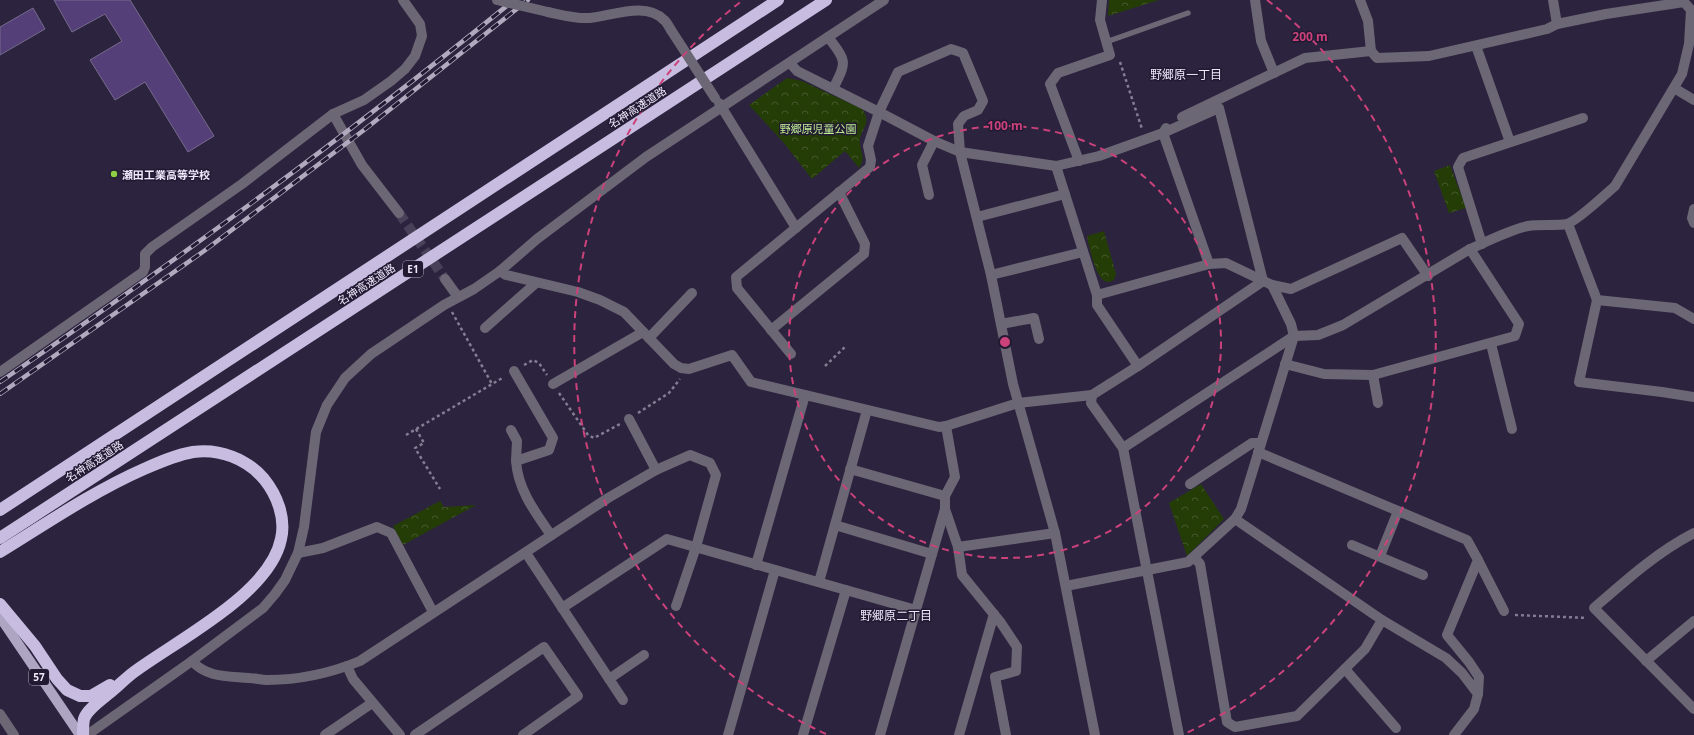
<svg xmlns="http://www.w3.org/2000/svg" width="1694" height="735" font-family="'Noto Sans','Noto Sans JP',sans-serif">
  <defs>
    <pattern id="forest-crowns" width="20" height="18" patternUnits="userSpaceOnUse"><rect width="20" height="18" fill="#243c06"/><path d="M2 6a3 3 0 1 1 6 0M12 15a3 3 0 1 1 6 0" fill="none" stroke="#44582b"/></pattern>
  </defs>
  <rect width="100%" height="100%" fill="#2c233e"/>
  <!-- forest -->
  <g fill="url(#forest-crowns)">
    <path d="M 1109,0 L 1159,0 L 1108,16 Z"/>
    <path d="M 787,78 L 802,81 L 862,109 C 874,124 858,130 860,144 C 861,155 866,157 859,168 L 845,151 L 812,179 L 783,142 L 749,105 Z"/>
    <path d="M 1450,165 L 1466,208 L 1449,213 L 1434,171 Z"/>
    <path d="M 1104,231 L 1116,274 L 1114,280 C 1112,281 1110,282 1108,282 C 1096,282 1089,246 1087,236 Z"/>
    <path d="M 1201,484 L 1224,519 L 1187,556 L 1169,503 Z"/>
    <path d="M 440,501 L 444,507 L 476,505 L 403,545 L 393,526 Z"/>
  </g>
  <!-- building -->
  <g fill="#543f78" stroke="#756b8b">
    <path d="M 54,0 L 130,0 L 214,136 L 188,152 L 145,82 L 115,100 L 90,60 L 122,41 L 105,14 L 72,32 Z"/>
    <path d="M 33,8 L 45,29 L 0,55 L 0,27 Z"/>
  </g>
  <g fill="none" stroke-linecap="round" stroke-linejoin="round">
    <!-- minor-tunnel -->
    <path stroke="#49415a" stroke-width="10" stroke-dasharray="10 5" stroke-linecap="butt" d="M 399,213 L 445,279"/>
    <!-- path -->
    <g stroke="#847d94" stroke-width="2.5" stroke-dasharray="3 3" stroke-linecap="butt">
      <path d="M 1120,62 L 1142,129"/>
      <path d="M 452,312 L 492,384"/>
      <path d="M 524,365 L 533,360 L 539,363 L 547,375"/>
      <path d="M 825,366 L 846,346"/>
      <path d="M 559,393 L 588,435 L 594,438 L 620,424"/>
      <path d="M 638,413 L 669,393 L 680,379"/>
      <path d="M 416,429 L 424,443 L 415,448 L 440,489"/>
      <path d="M 406,435 L 504,377"/>
      <path d="M 1515,615 L 1587,618"/>
    </g>
    <!-- service -->
    <path stroke="#6b6775" stroke-width="5.5" d="M 1106,42 L 1188,13"/>
    <!-- minor -->
    <g stroke="#6b6775" stroke-width="10">
      <path d="M 1255,0 L 1261,41 L 1274,73"/>
      <path d="M 1553,0 L 1557,24"/>
      <path d="M 548,12 C 562,15 576,19 590,18 C 612,16 646,1 664,20 C 667,22 669,27 671,30"/>
      <path d="M 828,37 C 847,62 847,61 833,89"/>
      <path d="M 1476,46 L 1510,142"/>
      <path d="M 790,63 L 797,71 L 879,112 L 934,141 L 960,152 L 1056,166 L 1099,156 L 1163,133 L 1166,128"/>
      <path d="M 1674,88 L 1694,100"/>
      <path d="M 719,103 L 796,228"/>
      <path d="M 333,114 L 362,165 L 399,213"/>
      <path d="M 1182,117 L 1305,58 L 1371,51"/>
      <path d="M 1079,161 L 1050,84 L 1058,73 L 1110,55 L 1100,20 L 1102,0"/>
      <path d="M 1056,166 L 1097,295 L 1097,305 L 1138,366"/>
      <path d="M 929,195 L 922,165 L 934,141"/>
      <path d="M 1694,209 L 1692,218 L 1694,223"/>
      <path d="M 977,217 L 1065,194"/>
      <path d="M 1568,224 L 1597,300 L 1675,308 L 1694,319"/>
      <path d="M 1482,244 L 1458,167 L 1463,158 L 1583,118"/>
      <path d="M 500,271 L 506,275 L 578,292 L 600,300 L 624,312 L 674,364 L 681,368 L 689,369 L 732,355 L 751,382 L 939,427 L 946,426 L 1018,403 L 1092,395 L 1138,366 L 1263,281 L 1219,108 L 1163,133 L 1209,264"/>
      <path d="M 991,275 L 1083,252"/>
      <path d="M 445,279 L 458,297"/>
      <path d="M 1272,285 L 1291,289 L 1402,238 L 1428,276"/>
      <path d="M 1597,300 L 1579,382 L 1662,392 L 1694,397"/>
      <path d="M 1001,324 L 1034,318 L 1039,339"/>
      <path d="M 485,328 L 536,283"/>
      <path d="M 771,330 L 864,254 L 865,244 L 839,192"/>
      <path d="M 649,338 L 692,293"/>
      <path d="M 1491,344 L 1512,429"/>
      <path d="M 791,354 L 737,288 L 736,277 L 870,167 L 871,160 L 868,146 L 879,112 L 898,72 L 951,49 L 963,53 L 983,101 L 978,110 L 964,116 L 958,124 L 960,152 L 991,275 L 1013,384 L 1055,533 L 1095,735"/>
      <path d="M 1285,364 L 1324,374 L 1373,375 L 1515,336 L 1519,324 L 1470,249"/>
      <path d="M 514,371 L 553,438 L 549,450 L 516,461 C 518,490 535,512 551,535"/>
      <path d="M 0,372 L 143,272 L 145,267 L 145,254 L 152,247 L 242,184 L 333,114 L 364,100 L 391,81 L 405,69 L 415,56 L 422,36 L 420,24 L 403,0"/>
      <path d="M 1373,375 L 1378,403"/>
      <path d="M 553,384 L 643,332"/>
      <path d="M 1092,395 L 1091,403 L 1123,448 L 1179,735"/>
      <path d="M 629,419 L 656,470"/>
      <path d="M 511,430 L 517,441 L 516,461"/>
      <path d="M 1123,448 L 1294,336 L 1318,335 L 1343,325 L 1470,249 C 1486,242 1512,229 1528,226 C 1540,224 1557,226 1567,224 C 1577,221 1607,193 1615,186 L 1682,74 L 1689,44 L 1691,10 L 1684,2 L 1606,14 L 1557,24 L 1547,29 L 1429,56 L 1377,58 L 1371,51 L 1368,21 L 1360,0"/>
      <path d="M 1258,452 L 1467,540 L 1478,560 L 1447,635 L 1469,662 L 1479,677 L 1478,694"/>
      <path d="M 850,469 L 945,496"/>
      <path d="M 1190,484 L 1252,443 L 1261,443"/>
      <path d="M 945,509 L 958,547 L 962,575 L 1001,623 L 1017,647 L 1016,671 L 995,677 L 1006,735"/>
      <path d="M 1235,519 L 1382,620 L 1446,658 L 1462,673 L 1478,694 L 1474,709 L 1454,735"/>
      <path d="M 835,525 L 932,554"/>
      <path d="M 1694,533 C 1657,552 1625,581 1594,608 L 1694,709"/>
      <path d="M 1352,545 L 1423,575"/>
      <path d="M 958,547 L 1055,533"/>
      <path d="M 298,553 L 323,548 L 377,527 L 391,533 L 433,612"/>
      <path d="M 526,553 L 623,700"/>
      <path d="M 1380,556 L 1398,511"/>
      <path d="M 1194,557 L 1200,564 L 1227,722 L 1235,727 L 1297,716 L 1365,649 L 1382,620"/>
      <path d="M 1478,560 L 1504,611"/>
      <path d="M 756,565 L 805,395"/>
      <path d="M 819,582 L 867,410"/>
      <path d="M 1066,586 L 1188,562 L 1235,519 L 1241,509 L 1294,336 L 1291,324 L 1272,285 L 1226,263 L 1209,264 L 1097,295"/>
      <path d="M 562,608 L 667,539 L 916,610"/>
      <path d="M 192,661 C 207,678 228,676 249,678 C 255,678 261,680 267,680 C 298,680 331,673 360,661 L 608,498 L 656,470 L 690,455 L 710,463 L 716,475 L 696,547 L 676,606"/>
      <path d="M 1646,661 L 1694,621"/>
      <path d="M 347,666 L 353,679 L 400,735"/>
      <path d="M 1345,669 L 1396,728"/>
      <path d="M 609,679 L 644,655"/>
      <path d="M 0,714 L 14,735"/>
      <path d="M 87,735 L 192,661 L 263,608 L 275,594 L 285,580 L 298,553 L 304,527 L 316,432 L 327,405 L 345,378 L 371,354 L 444,305 L 474,289 L 500,271 L 537,239 L 646,157 L 884,0"/>
      <path d="M 325,735 L 372,703"/>
      <path d="M 415,735 L 544,647 L 578,696 L 523,735"/>
      <path d="M 728,735 L 775,570"/>
      <path d="M 803,735 L 846,590"/>
      <path d="M 880,735 L 945,509 L 945,496 L 955,477 L 946,426"/>
      <path d="M 959,735 L 994,614"/>
    </g>
    <!-- primary -->
    <path stroke="#aea5c2" stroke-width="10" d="M 0,617 L 80,735"/>
    <!-- motorway -->
    <g stroke="#c8bde0" stroke-width="12">
      <path d="M 0,510 L 778,0"/>
      <path d="M 0,538 L 826,0"/>
      <path d="M 0,552 C 47,523 94,491 144,469 C 160,462 176,455 193,452 C 219,448 247,459 264,479 C 277,495 286,518 281,539 C 270,594 177,640 134,672 C 126,678 119,685 112,691 C 104,698 87,709 84,719 C 83,724 83,730 83,735"/>
      <path d="M 0,604 L 35,646 L 57,679 L 67,690 L 80,696 L 91,696 L 110,685"/>
    </g>
    <!-- rail casing -->
    <g stroke="#b0aabf" stroke-width="4.5">
      <g id="rail">
        <path d="M 0,382 C 176,261 348,135 514,0"/>
        <path d="M 0,394 L 204,251 L 364,130 L 528,0"/>
      </g>
    </g>
    <!-- rail -->
    <use href="#rail" stroke="#221933" stroke-width="3" stroke-dasharray="9" stroke-linecap="butt"/>
    <!-- minor-bridge -->
    <g stroke="#6b6775" stroke-width="10">
      <path d="M 497,0 L 548,12"/>
      <path d="M 671,30 L 715,98"/>
    </g>
  </g>
  <!-- distance rings -->
  <g fill="none" stroke="#cb427b" stroke-width="2" stroke-dasharray="7 5">
    <circle cx="1005" cy="342" r="216"/>
    <path d="M826 734A431 431 0 0 1 743 0M1267 0A431 431 0 0 1 1184 734"/>
  </g>
  <!-- markers -->
  <circle fill="#8dce44" stroke="#221933" stroke-width="1.5" cx="114" cy="174" r="4"/>
  <g text-anchor="middle" dominant-baseline="central" stroke-width="3" stroke-linejoin="round" paint-order="stroke">
    <!-- shield labels -->
    <g fill="#221933" stroke="#b0aabe" stroke-width="1">
      <rect x="403" y="261" width="20" height="16" rx="3"/>
      <rect x="29" y="669" width="20" height="16" rx="3"/>
    </g>
    <g font-size="10" font-weight="bold" fill="#ede8fa">
      <text x="413" y="269">E1</text>
      <text x="39" y="677">57</text>
    </g>
    <!-- street labels -->
    <g font-size="11" fill="#ede8fa" stroke="#221933">
      <text transform="translate(637 107) rotate(-33)">名神高速道路</text>
      <text transform="translate(366 284) rotate(-33)">名神高速道路</text>
      <text transform="translate(94 461) rotate(-33)">名神高速道路</text>
    </g>
    <!-- park labels -->
    <g font-size="11" fill="#bfee95" stroke="#221933">
      <text x="818" y="128">野郷原児童公園</text>
    </g>
    <!-- poi labels -->
    <g font-size="11" font-weight="bold" fill="#ede8fa" stroke="#221933" text-anchor="start">
      <text x="122" y="174">瀬田工業高等学校</text>
    </g>
    <!-- neighbourhood labels -->
    <g font-size="12" fill="#ede8fa" stroke="#221933">
      <text x="1186" y="74">野郷原一丁目</text>
      <text x="896" y="615">野郷原二丁目</text>
    </g>
  </g>
  <circle cx="1005" cy="342" r="6" fill="#cb427b" stroke="#221933" stroke-width="2"/>
  <g font-size="12" text-anchor="middle" font-weight="bold" fill="#cb427b" stroke="#221933" stroke-width="3" stroke-linejoin="round" paint-order="stroke">
    <text x="1310" y="41">200 m</text>
    <text x="1005" y="130">100 m</text>
  </g>
</svg>
